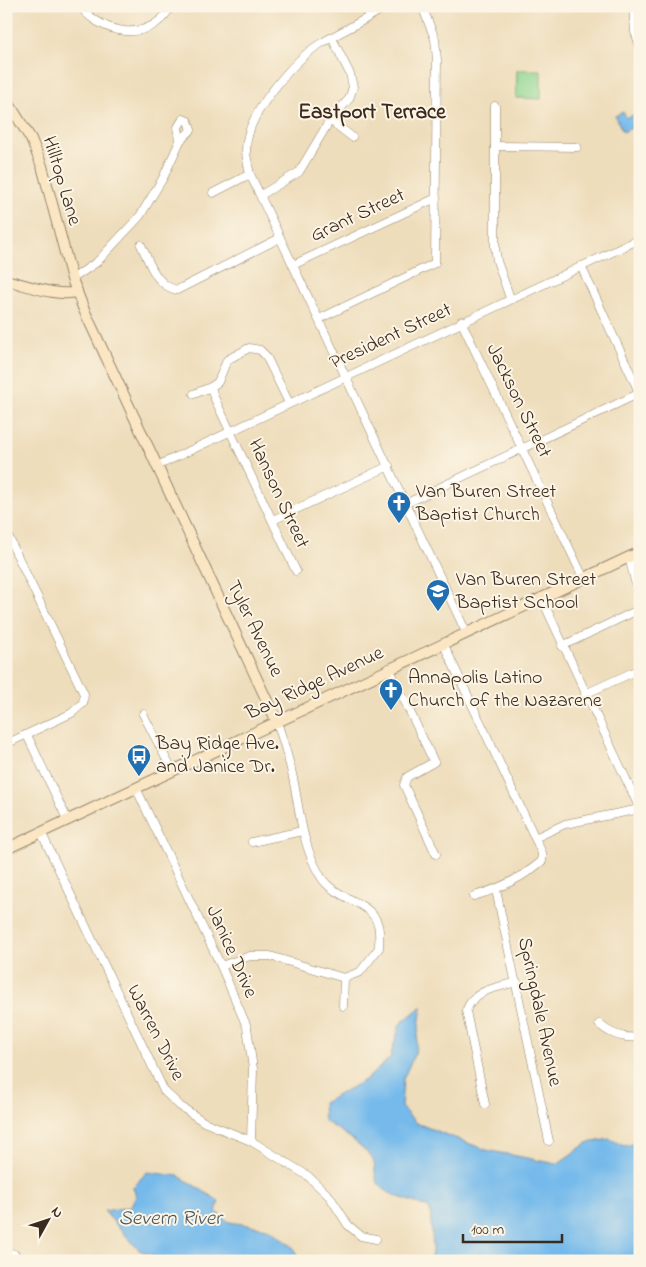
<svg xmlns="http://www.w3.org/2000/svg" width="646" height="1267" font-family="'Indie Flower',sans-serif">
  <rect width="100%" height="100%" fill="#fcf5e5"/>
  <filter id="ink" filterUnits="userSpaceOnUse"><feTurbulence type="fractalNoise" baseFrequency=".02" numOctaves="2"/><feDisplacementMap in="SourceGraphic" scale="10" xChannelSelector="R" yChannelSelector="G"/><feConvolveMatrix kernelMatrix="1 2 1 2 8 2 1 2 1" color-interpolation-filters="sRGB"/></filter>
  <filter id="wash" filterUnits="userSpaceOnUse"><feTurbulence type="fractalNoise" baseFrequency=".0096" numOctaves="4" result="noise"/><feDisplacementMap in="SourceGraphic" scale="20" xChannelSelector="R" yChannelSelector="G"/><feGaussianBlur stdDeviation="1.12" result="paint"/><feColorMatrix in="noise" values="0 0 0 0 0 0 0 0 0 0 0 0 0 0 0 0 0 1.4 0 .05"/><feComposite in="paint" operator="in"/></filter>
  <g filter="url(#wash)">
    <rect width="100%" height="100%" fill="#edb"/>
    <!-- green -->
    <path fill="#8dd590" stroke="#648057" d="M 517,70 L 541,70 L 541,99 L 516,98 Z"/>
    <!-- water -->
    <g fill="#75baeb" stroke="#587284">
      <path d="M 623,112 L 627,118 L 640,112 L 640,124 L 623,132 L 615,116 Z"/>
      <path d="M 422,1006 L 415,1053 L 403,1079 L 401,1107 L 416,1123 L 486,1150 L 557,1164 L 587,1143 L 610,1139 L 624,1146 L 640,1142 L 640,1261 L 430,1261 L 433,1247 L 430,1209 C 415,1200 388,1198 378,1183 C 374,1177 376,1167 373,1160 C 366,1147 337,1128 324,1121 L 323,1103 L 367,1079 L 390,1058 L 400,1024 Z"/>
      <path d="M 147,1172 L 179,1176 L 219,1201 L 216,1212 L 229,1222 L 268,1228 L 293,1247 L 299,1261 L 158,1261 L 152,1255 L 139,1250 L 104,1211 L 130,1207 L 136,1196 L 133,1187 Z"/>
    </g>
  </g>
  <g filter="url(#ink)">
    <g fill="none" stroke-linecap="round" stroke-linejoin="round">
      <!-- street casing -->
      <g stroke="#94846c" stroke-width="9">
        <g id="street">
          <path d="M 80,6 C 102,35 151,44 171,6"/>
          <path d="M 386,6 C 365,21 341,31 320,44 C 295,59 254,108 248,136 C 244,149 247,161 250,174 L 466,632"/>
          <path d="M 633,6 L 635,32 L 640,46"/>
          <path d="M 6,12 L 8,6"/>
          <path d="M 495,106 L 495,247 L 497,261 L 510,298"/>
          <path d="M 330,120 L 352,137"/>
          <path d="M 495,146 L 577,147"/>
          <path d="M 213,193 L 250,174"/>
          <path d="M 261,195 L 299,172 L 330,120 L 349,99 L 353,87 L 350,74 L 332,38"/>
          <path d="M 141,245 C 150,263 155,285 177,290 L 280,238"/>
          <path d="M 293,265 L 436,198"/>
          <path d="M 581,266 L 640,394"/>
          <path d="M 72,279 L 97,262 L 140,216 L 163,178 L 180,141 L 191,130 L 188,121 L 183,119 L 178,127 L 180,141"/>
          <path d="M 319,319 L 435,263 L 437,60 L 435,39 L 422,6"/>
          <path d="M 461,321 L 583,577"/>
          <path d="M 194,394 L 211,387"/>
          <path d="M 289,403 L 266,356 L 260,350 L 249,348 L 227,360 L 218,382 L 211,387 L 214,397 L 296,571"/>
          <path d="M 157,466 L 640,239"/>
          <path d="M 407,503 L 640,393"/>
          <path d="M 273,520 L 389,466"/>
          <path d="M 6,532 L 84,694 L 83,703 L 72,713 L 6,744"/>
          <path d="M 629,557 L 640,601"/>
          <path d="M 443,643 L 542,853 L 542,861 C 522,878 499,889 474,896"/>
          <path d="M 562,646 L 640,609"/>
          <path d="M 389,668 L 434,762 L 407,777 L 404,785 L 436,854"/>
          <path d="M 585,694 L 640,669"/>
          <path d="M 143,714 L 172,770"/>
          <path d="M 27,735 L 67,819"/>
          <path d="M 136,788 L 221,966 L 247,1027 L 253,1069 L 251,1141"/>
          <path d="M 41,832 L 164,1091 L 180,1106 L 204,1122 L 251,1141 L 308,1176 L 330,1197 L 348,1225 L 361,1236 L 376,1239"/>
          <path d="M 535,838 L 565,824 L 640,809 L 541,597"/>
          <path d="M 252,842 L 302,831"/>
          <path d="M 496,890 L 549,1141"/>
          <path d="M 221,966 L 250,956 L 270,956 L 344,978 L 360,972 L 379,948 C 379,941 380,932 378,925 C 372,901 334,899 321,877 C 302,846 300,812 293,778 C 289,759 283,740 277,722"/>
          <path d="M 343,1006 L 344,978"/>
          <path d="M 599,1024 C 611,1035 624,1039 640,1037"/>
          <path d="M 485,1104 L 466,1011 C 474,989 496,988 517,982"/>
          <path d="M 6,1252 L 14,1254 L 22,1261"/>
        </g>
      </g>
      <!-- secondary casing -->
      <g stroke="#94846c" stroke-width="12">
        <g id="secondary">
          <path d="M 6,99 L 31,139 L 42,166 L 72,279 L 84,310 L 277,722"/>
          <path d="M 6,280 C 23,284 63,299 77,291"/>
          <path d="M 6,849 L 640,552"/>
        </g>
      </g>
      <!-- street -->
      <use href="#street" stroke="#fff" stroke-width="8"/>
      <!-- secondary -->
      <use href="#secondary" stroke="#fbe6c3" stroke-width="10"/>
    </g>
  </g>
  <!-- icons -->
  <defs>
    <g id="church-pin" transform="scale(1.25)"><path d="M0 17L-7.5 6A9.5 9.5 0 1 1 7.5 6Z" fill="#1f6fb2" stroke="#fcf5e5"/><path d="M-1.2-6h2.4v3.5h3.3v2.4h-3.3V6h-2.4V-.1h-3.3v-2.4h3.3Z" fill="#fff"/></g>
    <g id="school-pin" transform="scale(1.25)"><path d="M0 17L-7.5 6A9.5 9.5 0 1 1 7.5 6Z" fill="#1f6fb2" stroke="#fcf5e5"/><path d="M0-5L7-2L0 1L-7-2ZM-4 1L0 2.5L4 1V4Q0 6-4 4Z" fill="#fff"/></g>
    <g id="bus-pin" transform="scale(1.25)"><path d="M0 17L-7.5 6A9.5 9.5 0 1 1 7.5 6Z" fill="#1f6fb2" stroke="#fcf5e5"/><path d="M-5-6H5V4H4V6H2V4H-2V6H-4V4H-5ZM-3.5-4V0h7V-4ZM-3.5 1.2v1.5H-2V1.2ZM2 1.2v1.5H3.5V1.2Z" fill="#fff"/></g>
  </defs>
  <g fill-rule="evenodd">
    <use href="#church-pin" x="399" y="503"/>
    <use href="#school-pin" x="438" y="591"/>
    <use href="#church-pin" x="391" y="690"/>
    <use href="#bus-pin" x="139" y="756"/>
  </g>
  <g text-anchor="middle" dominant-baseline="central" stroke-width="4" stroke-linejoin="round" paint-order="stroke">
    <!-- street labels -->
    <g font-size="20" fill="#3b2a1e" stroke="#fcf5e5">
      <text transform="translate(61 181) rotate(73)">Hilltop Lane</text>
      <text transform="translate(358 216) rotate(-25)">Grant Street</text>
      <text transform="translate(391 337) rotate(-25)">President Street</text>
      <text transform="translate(518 401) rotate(64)">Jackson Street</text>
      <text transform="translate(278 494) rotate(65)">Hanson Street</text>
      <text transform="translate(254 629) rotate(64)">Tyler Avenue</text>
      <text transform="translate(315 684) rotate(-25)">Bay Ridge Avenue</text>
      <text transform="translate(231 952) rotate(66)">Janice Drive</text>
      <text transform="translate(539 1012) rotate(78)">Springdale Avenue</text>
      <text transform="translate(155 1033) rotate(63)">Warren Drive</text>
    </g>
    <!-- poi labels -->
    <g font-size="20" fill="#3b2a1e" stroke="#fcf5e5" text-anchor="start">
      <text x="416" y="492">Van Buren Street<tspan x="416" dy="23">Baptist Church</tspan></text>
      <text x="456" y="580">Van Buren Street<tspan x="456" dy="23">Baptist School</tspan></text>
      <text x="408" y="678">Annapolis Latino<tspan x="408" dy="23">Church of the Nazarene</tspan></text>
      <text x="156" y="744">Bay Ridge Ave.<tspan x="156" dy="23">and Janice Dr.</tspan></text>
    </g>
    <!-- neighbourhood labels -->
    <g font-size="21" font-weight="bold" fill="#3b2a1e" stroke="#fcf5e5">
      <text x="372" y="113">Eastport Terrace</text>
    </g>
    <!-- water labels -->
    <g font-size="21" font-style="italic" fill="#4c555c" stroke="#fcf5e5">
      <text x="170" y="1219">Severn River</text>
    </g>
  </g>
  <!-- margin -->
  <rect width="646" height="1267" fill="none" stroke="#fcf5e5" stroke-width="25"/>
  <!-- north arrow -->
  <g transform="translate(48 1220) rotate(50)" stroke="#fcf5e5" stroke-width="4" paint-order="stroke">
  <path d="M0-4L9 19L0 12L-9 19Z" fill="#3b2a1e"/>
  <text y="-8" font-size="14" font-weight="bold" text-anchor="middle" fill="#3b2a1e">N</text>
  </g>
  <!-- scale -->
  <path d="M463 1234v8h99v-8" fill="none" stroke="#3b2a1e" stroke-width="2.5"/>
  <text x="471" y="1234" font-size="15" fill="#3b2a1e" stroke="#fcf5e5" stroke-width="4" paint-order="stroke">100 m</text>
</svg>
